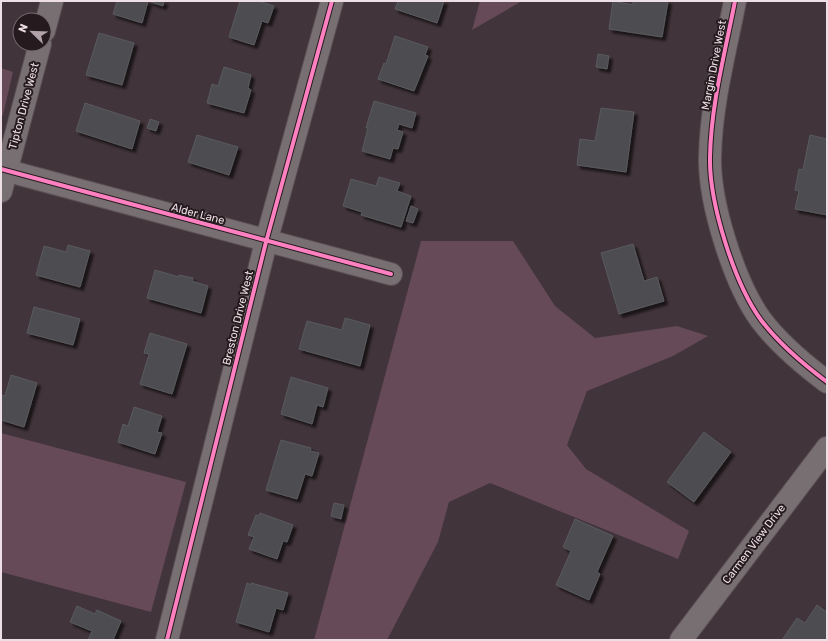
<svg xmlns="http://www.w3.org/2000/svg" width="828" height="641" font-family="Rubik,sans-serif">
  <defs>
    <filter id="shadow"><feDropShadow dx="3.5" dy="3.5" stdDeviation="1" flood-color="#0009"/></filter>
  </defs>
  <rect width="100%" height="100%" fill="#41343a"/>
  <!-- green -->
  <g fill="#674a57">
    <path d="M 480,1 L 522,1 L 472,30 Z"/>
    <path d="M 1,68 L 13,72 L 3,115 L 1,118 Z"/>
    <path d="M 421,241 L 513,241 L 555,306 L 595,338 L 677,326 L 708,336 L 673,356 L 587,391 L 567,445 L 586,469 L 689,531 L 678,559 L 490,483 L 449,502 L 438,542 L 387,640 L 314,640 Z"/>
    <path d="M 1,433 L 186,482 L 151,612 L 1,572 Z"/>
  </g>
  <!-- building -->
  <g fill="#4d4d51" stroke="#595a5d" filter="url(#shadow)">
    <path d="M 117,1 L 164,1 L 163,6 L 148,1 L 142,23 L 113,14 Z"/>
    <path d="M 240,1 L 258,1 L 274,6 L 268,23 L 262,21 L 254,45 L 229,37 Z"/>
    <path d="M 398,1 L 444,1 L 437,23 L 395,9 Z"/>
    <path d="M 613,1 L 633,5 L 633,1 L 668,1 L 662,37 L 609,29 Z"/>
    <path d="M 99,33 L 134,43 L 122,85 L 86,75 Z"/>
    <path d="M 395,36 L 428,47 L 425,55 L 428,56 L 414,91 L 378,79 L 384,63 L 386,64 Z"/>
    <path d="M 598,54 L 609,56 L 607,69 L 596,67 Z"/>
    <path d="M 224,67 L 251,75 L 248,88 L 251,90 L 244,113 L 207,103 L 212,84 L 218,86 Z"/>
    <path d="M 374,101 L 416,113 L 412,128 L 399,124 L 397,130 L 403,132 L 398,149 L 393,148 L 390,159 L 362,151 L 368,128 L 366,128 Z"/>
    <path d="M 85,103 L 140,121 L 132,149 L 76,131 Z"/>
    <path d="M 601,108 L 634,112 L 626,172 L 577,165 L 580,139 L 595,141 Z"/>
    <path d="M 150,119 L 159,122 L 156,131 L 147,128 Z"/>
    <path d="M 197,135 L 238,147 L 229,175 L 188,162 Z"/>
    <path d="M 810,135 L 827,139 L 827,215 L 795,209 L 799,191 L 795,190 L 799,169 L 803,170 Z"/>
    <path d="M 379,177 L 400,183 L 397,191 L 411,196 L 401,227 L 361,215 L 362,212 L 343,206 L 351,179 L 376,186 Z"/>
    <path d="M 411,206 L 418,209 L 413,223 L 406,221 Z"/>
    <path d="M 633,244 L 644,281 L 657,277 L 664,301 L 619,314 L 601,253 Z"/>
    <path d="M 68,245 L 90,251 L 80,287 L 36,275 L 44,246 L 66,252 Z"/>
    <path d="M 155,270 L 179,277 L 179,275 L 193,278 L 192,281 L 208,286 L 201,313 L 147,298 Z"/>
    <path d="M 34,307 L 80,319 L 73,345 L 27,333 Z"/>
    <path d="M 345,318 L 370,325 L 360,366 L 299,349 L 307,321 L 342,330 Z"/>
    <path d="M 150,333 L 187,344 L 172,394 L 140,384 L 149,354 L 144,353 Z"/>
    <path d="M 11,375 L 37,383 L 24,427 L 1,420 L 1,395 L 5,396 Z"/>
    <path d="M 291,377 L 328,388 L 323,407 L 317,405 L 312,424 L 281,414 Z"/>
    <path d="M 134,407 L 162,416 L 157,432 L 162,433 L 155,454 L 118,442 L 123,424 L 128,426 Z"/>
    <path d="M 704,432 L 731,452 L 694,502 L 667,482 Z"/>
    <path d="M 281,440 L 311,448 L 310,451 L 319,453 L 312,476 L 305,474 L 297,499 L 266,490 Z"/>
    <path d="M 334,503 L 344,505 L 341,519 L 331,516 Z"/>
    <path d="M 260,513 L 293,525 L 287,542 L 283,541 L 277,559 L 249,549 L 254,537 L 248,535 L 256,515 L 259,516 Z"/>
    <path d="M 575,519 L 613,536 L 597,572 L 600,574 L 589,600 L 556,585 L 571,551 L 563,547 Z"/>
    <path d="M 247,583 L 251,585 L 251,583 L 288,593 L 283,610 L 276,608 L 269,632 L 236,622 Z"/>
    <path d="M 817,605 L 827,612 L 827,640 L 782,640 L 797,618 L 805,623 Z"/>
    <path d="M 77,606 L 95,614 L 97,610 L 121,621 L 113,640 L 88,640 L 92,631 L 70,622 Z"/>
  </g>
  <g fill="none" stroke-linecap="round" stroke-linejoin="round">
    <!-- minor casing -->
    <g stroke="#5c5055" stroke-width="24">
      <g id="minor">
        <path d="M 735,1 C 725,53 711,104 710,157 C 709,202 734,283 761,320 C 779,344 803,364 827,382"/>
        <path d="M 44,31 L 52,1"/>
        <path d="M 1,169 L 391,274"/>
        <path d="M 1,191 L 40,44"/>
        <path d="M 167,640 L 266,242 L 332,1"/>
        <path d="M 681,640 L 827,448"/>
      </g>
    </g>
    <!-- minor -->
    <use href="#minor" stroke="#786f72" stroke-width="22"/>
    <!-- cycleway casing -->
    <g stroke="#251b1f" stroke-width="6">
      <g id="cycleway">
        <path d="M 735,1 C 725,53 711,104 710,157 C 709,202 734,283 761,320 C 779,344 803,364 827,382"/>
        <path d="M 1,169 L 391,274"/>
        <path d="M 167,640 L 266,242 L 332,1"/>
      </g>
    </g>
    <!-- cycleway -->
    <use href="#cycleway" stroke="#ff80c0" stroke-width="4"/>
  </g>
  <g text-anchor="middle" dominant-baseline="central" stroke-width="4" stroke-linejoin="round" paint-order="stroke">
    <!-- street labels -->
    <g font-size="11" fill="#eedee5" stroke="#251b1f">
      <text transform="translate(714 65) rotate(-79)">Margin Drive West</text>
      <text transform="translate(24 106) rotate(-75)">Tipton Drive West</text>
      <text transform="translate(198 214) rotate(15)">Alder Lane</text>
      <text transform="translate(238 318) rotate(-76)">Breston Drive West</text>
      <text transform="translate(754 544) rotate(-53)">Carmen View Drive</text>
    </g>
  </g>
  <!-- border -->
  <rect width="828" height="641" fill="none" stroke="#eedee5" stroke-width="4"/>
  <!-- north arrow -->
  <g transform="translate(32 32) rotate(293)"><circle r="19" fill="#251b1f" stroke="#75696e"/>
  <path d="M0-3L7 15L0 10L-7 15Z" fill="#b1a2a9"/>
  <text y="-6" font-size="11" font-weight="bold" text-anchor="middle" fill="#eedee5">N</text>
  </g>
</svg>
